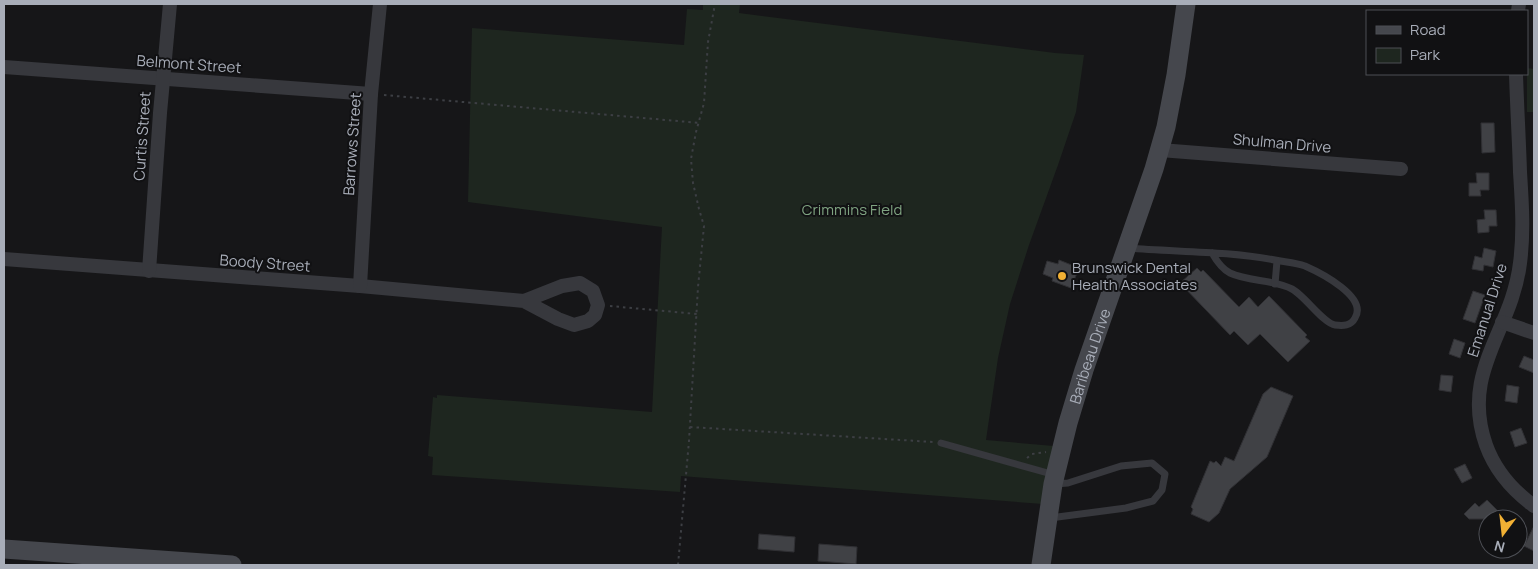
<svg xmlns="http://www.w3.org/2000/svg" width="1538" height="569" font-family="Manrope,sans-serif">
  <rect width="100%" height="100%" fill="#161618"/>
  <!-- green -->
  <g fill="#1e261f">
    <path d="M 703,4 L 740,4 L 739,13 L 1055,53 L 1084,55 L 1076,112 L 1058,165 L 1029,245 L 1010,304 L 998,358 L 986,440 L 1054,446 L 1043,504 L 681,476 L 680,492 L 432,475 L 433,457 L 428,456 L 433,397 L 437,398 L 437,395 L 652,412 L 662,227 L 468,202 L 472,28 L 684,45 L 687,9 L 703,10 Z"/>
    <path d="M 1527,68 L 1534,69 L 1534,112 L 1527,112 Z"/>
  </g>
  <!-- building -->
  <g fill="#404145" stroke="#303034">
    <path d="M 1481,123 L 1494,123 L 1495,152 L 1482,153 Z"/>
    <path d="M 1476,173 L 1489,173 L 1489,190 L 1480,190 L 1481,196 L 1469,196 L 1469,183 L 1477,183 Z"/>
    <path d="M 1484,210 L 1496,210 L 1497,226 L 1489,226 L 1489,232 L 1478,233 L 1477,220 L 1485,219 Z"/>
    <path d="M 1484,248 L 1496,251 L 1493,267 L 1484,265 L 1483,271 L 1472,269 L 1475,256 L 1482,258 Z"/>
    <path d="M 1059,260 L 1079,268 L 1071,288 L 1052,281 L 1053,278 L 1043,274 L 1047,261 L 1058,264 Z"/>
    <path d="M 1197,268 L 1201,272 L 1203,270 L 1239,307 L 1249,297 L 1258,307 L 1269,296 L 1307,335 L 1305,337 L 1310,341 L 1288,362 L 1260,334 L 1248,345 L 1234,331 L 1230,335 L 1180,283 Z"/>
    <path d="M 1473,291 L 1485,295 L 1475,323 L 1463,319 Z"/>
    <path d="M 1454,339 L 1465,343 L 1460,358 L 1449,354 Z"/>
    <path d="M 1524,356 L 1534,360 L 1534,373 L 1519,367 Z"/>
    <path d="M 1441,375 L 1453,376 L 1451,392 L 1439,390 Z"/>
    <path d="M 1507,385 L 1519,387 L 1517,403 L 1505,401 Z"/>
    <path d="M 1271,387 L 1293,396 L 1267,457 L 1230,489 L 1219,513 L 1209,522 L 1191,514 L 1193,509 L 1191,507 L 1210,461 L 1214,463 L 1216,461 L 1221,466 L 1225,457 L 1234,461 L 1263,394 Z"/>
    <path d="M 1521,428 L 1527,443 L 1515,447 L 1510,432 Z"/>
    <path d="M 1465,464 L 1472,478 L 1462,483 L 1454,469 Z"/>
    <path d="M 1487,500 L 1506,519 L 1469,519 L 1464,514 L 1475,503 L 1479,507 Z"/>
    <path d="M 1534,526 L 1534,551 L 1524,546 Z"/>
    <path d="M 759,534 L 795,537 L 794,552 L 758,549 Z"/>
    <path d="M 819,544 L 857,547 L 856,564 L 818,561 Z"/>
  </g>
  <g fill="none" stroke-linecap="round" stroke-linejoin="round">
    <!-- path -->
    <g stroke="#3d3f44" stroke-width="2" stroke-dasharray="2.5 4" stroke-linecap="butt">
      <path d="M 384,95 L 700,123"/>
      <path d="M 610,306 L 697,314"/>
      <path d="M 690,427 L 933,442"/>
      <path d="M 1027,458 L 1032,454 L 1046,452"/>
      <path d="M 678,565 L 689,441 L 698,287 L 704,226 L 699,209 L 693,183 L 691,159 L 696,132 L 704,103 L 708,42 L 715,4"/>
    </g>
    <!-- lane -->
    <g stroke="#37383d" stroke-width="7">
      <path d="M 1128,248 C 1177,252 1227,251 1275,260 C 1285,262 1296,263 1305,266 C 1321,273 1368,297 1355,318 C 1351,326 1343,326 1335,325 C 1324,324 1304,295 1292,289 C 1273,279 1249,282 1230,273 C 1222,269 1216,260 1212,253"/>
      <path d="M 1275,284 L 1277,261"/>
      <path d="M 941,443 L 1055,475"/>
      <path d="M 1050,518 L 1126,508 L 1153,501 L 1162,490 L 1165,474 L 1152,463 L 1121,466 L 1068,483 L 1055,484"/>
    </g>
    <!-- street -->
    <g stroke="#37383d" stroke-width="14">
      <path d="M 1518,11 L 1519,4"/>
      <path d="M 4,67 L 371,94"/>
      <path d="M 1516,74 C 1517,107 1519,139 1520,172 C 1522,203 1524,233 1520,263 C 1512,331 1460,371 1486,445 C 1495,470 1512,490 1534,506"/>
      <path d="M 1160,150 L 1401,169"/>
      <path d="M 4,259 L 360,286 L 524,301 L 558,319 L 574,325 L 588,321 L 595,315 L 598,305 L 593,291 L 580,283 L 562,286 L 524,301"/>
      <path d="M 149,271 L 160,113 L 170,4"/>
      <path d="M 360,286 L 371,94 L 380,4"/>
      <path d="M 1502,322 L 1534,333"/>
    </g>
    <!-- secondary -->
    <g stroke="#45474d" stroke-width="19">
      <path d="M 4,549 L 232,565"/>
      <path id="s1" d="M 1041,565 L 1053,484 L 1068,423 L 1084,370 L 1154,169 L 1166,127 L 1176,75 L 1186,4"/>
    </g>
  </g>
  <!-- markers -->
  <circle fill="#f2b134" stroke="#111113" stroke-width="2" cx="1062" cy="276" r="5"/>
  <g text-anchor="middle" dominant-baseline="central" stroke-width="4" stroke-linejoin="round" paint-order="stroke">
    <!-- street labels -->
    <g font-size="15" fill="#a8adb8" stroke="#111113">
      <text transform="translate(189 64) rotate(4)">Belmont Street</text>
      <text transform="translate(142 136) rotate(-86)">Curtis Street</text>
      <text transform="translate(1282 143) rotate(5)">Shulman Drive</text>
      <text transform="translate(352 144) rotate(-86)">Barrows Street</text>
      <text transform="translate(265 263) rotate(4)">Boody Street</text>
      <text transform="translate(1487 310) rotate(-72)">Emanual Drive</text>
      <text stroke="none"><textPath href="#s1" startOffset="215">Baribeau Drive</textPath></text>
    </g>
    <!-- park labels -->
    <g font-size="15" fill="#7fa381" stroke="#111113">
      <text x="852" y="209">Crimmins Field</text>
    </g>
    <!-- poi labels -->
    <g font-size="15" fill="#a8adb8" stroke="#111113" text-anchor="start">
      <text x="1072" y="267">Brunswick Dental<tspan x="1072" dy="17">Health Associates</tspan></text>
    </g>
  </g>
  <!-- border -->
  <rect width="1538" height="569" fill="none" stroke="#a8adb8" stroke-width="10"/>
  <!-- legend -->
  <rect x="1366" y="10" width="162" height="65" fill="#111113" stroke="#4d4f55"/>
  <rect x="1376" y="26" width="25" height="8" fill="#45474d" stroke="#4d4f55"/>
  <text x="1410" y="35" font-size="15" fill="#a8adb8">Road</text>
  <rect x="1376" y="48" width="25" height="15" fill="#1e261f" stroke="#4d4f55"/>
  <text x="1410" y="60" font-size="15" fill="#a8adb8">Park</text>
  <!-- north arrow -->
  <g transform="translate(1503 534) rotate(195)"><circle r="24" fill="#111113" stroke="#4d4f55"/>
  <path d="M0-4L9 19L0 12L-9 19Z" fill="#f2b134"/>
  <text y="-8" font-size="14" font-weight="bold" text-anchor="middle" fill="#a8adb8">N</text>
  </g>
</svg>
